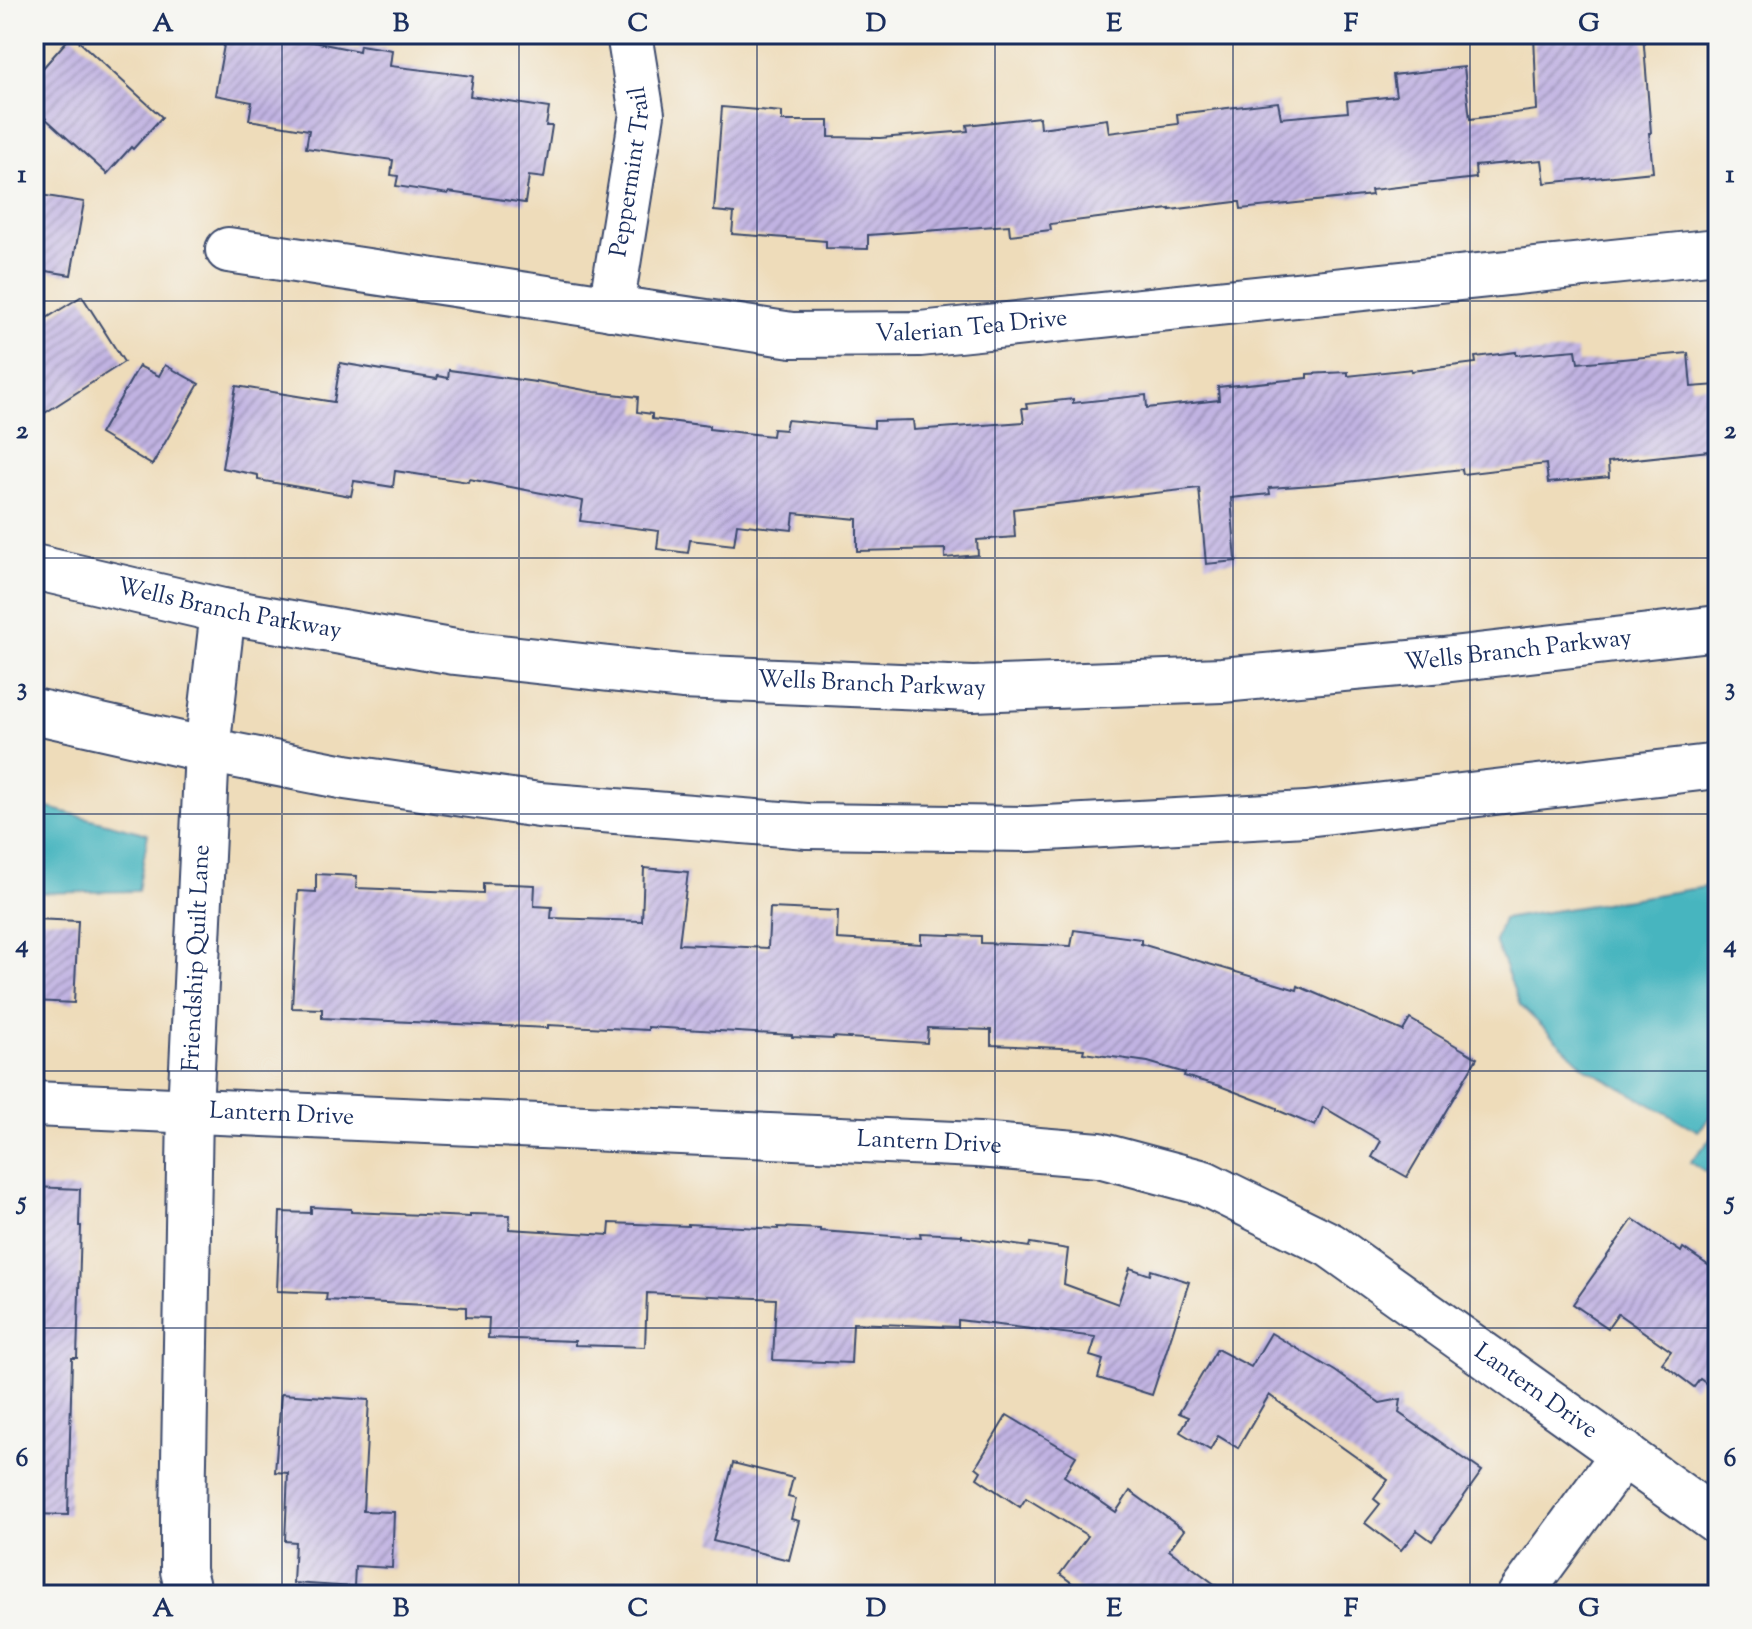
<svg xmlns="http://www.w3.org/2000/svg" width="1752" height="1629" font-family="'Sorts Mill Goudy',serif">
  <defs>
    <pattern id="building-hatch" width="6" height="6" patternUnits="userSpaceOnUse" patternTransform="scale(2)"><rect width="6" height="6" fill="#c1b3e2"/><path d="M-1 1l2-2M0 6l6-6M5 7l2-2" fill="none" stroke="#9c92ba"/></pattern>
  </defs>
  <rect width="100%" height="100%" fill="#f6f6f2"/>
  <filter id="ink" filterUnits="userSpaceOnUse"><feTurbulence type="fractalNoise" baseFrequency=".0125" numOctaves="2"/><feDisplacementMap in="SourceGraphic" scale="16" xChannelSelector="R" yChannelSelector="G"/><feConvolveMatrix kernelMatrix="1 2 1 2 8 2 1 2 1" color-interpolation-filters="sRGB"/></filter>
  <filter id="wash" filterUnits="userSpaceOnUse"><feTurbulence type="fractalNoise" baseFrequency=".006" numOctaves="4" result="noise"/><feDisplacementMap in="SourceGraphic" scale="32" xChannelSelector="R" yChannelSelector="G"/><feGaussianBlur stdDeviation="1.8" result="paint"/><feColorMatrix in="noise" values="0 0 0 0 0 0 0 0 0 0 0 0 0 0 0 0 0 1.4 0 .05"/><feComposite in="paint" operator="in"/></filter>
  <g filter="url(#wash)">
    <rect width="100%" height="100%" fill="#eedcba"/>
    <!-- water -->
    <g fill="#46b5bf" stroke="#30728e" stroke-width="2">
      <path d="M 34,804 L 148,834 L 138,891 L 34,893 Z"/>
      <path d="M 1718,885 L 1718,1109 L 1698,1131 L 1584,1067 L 1520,1005 L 1495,941 L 1503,919 Z"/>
      <path d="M 1718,1131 L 1718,1179 L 1690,1162 Z"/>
    </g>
    <g id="blocks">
      <!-- building -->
      <g fill="url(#building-hatch)">
        <path d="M 226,34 L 288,34 L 288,37 L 359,51 L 360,45 L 392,50 L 390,66 L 473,76 L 470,96 L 549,108 L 546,126 L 552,126 L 544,178 L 529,176 L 525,203 L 449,192 L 448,194 L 396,186 L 398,176 L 391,175 L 393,160 L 306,148 L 309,130 L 249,120 L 252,102 L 215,95 Z"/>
        <path d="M 1548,34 L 1643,34 L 1651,133 L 1649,133 L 1653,172 L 1545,183 L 1542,160 L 1475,166 L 1476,178 L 1371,190 L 1372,195 L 1241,209 L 1240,202 L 1235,202 L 1170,210 L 1170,209 L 1050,224 L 1051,230 L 1010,235 L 1009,225 L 868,235 L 868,249 L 826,248 L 826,241 L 732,234 L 734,213 L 714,211 L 722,107 L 782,112 L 782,121 L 829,121 L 829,137 L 880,138 L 968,131 L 967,125 L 1039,117 L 1040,128 L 1107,119 L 1109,133 L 1178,124 L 1177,114 L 1278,102 L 1281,118 L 1348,112 L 1347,101 L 1396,96 L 1393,75 L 1464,67 L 1470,119 L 1537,110 L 1534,35 Z"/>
        <path d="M 72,35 L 162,117 L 133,149 L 131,147 L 107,174 L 34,108 L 34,78 Z"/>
        <path d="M 34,194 L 84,202 L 71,275 L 34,269 Z"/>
        <path d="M 82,296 L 124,362 L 34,420 L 34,326 Z"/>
        <path d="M 1576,350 L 1578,363 L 1688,353 L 1691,387 L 1718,385 L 1718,450 L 1608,462 L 1609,477 L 1548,483 L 1546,464 L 1463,474 L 1462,469 L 1329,484 L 1269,488 L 1270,494 L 1231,498 L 1236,561 L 1206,564 L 1199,488 L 1013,509 L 1015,537 L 977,540 L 978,555 L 945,558 L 945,549 L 857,551 L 857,519 L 794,513 L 792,530 L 737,524 L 734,545 L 690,540 L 688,553 L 657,549 L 659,531 L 580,521 L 583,501 L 469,479 L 468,482 L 395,471 L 393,487 L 354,481 L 351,496 L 258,480 L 258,475 L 222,468 L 236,386 L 334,402 L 340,363 L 437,379 L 438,376 L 448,378 L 449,370 L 536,382 L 536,381 L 595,392 L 638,397 L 637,412 L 652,414 L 652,419 L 709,426 L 709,429 L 772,436 L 773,429 L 785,430 L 787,420 L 874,428 L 874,421 L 913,420 L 914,430 L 1024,422 L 1022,408 L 1027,408 L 1026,404 L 1073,399 L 1073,403 L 1146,395 L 1147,408 L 1219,400 L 1218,387 L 1307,378 L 1307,374 L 1348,372 L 1348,376 L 1411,369 L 1411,371 L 1476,363 L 1475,357 L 1516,352 L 1516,355 Z"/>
        <path d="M 165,365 L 199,384 L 152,465 L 100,434 L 139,366 L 159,376 Z"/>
        <path d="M 644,868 L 688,872 L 679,944 L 768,948 L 770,908 L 838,911 L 837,939 L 921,944 L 921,934 L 981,936 L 981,943 L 1071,946 L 1074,930 L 1141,939 L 1141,944 L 1297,990 L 1298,986 L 1403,1031 L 1410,1019 L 1477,1058 L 1407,1177 L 1372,1157 L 1381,1141 L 1323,1107 L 1315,1126 L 1277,1110 L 1277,1108 L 1220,1086 L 1184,1076 L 1185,1073 L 1148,1062 L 1083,1053 L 1084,1049 L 991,1045 L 991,1030 L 928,1028 L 927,1043 L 833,1037 L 833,1039 L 792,1037 L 792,1035 L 648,1027 L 648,1030 L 548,1025 L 548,1028 L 322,1018 L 322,1009 L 292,1008 L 298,891 L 316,892 L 316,874 L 357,876 L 356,888 L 483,893 L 483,883 L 535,885 L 534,906 L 552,907 L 551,918 L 642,921 Z"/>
        <path d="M 34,919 L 78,921 L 74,1003 L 34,1001 Z"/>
        <path d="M 34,1187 L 80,1189 L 79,1226 L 81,1226 L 77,1358 L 72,1358 L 68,1515 L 34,1514 Z"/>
        <path d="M 311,1207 L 351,1209 L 351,1212 L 470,1217 L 470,1214 L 510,1215 L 509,1229 L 609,1235 L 610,1223 L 688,1226 L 688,1224 L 778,1229 L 778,1227 L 820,1229 L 820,1231 L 921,1238 L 920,1233 L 962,1235 L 962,1237 L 1029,1247 L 1030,1243 L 1068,1249 L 1064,1284 L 1118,1304 L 1130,1268 L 1150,1275 L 1151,1270 L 1189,1282 L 1152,1395 L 1098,1378 L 1103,1360 L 1090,1356 L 1096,1337 L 958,1320 L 958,1327 L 853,1323 L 851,1363 L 773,1360 L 776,1299 L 647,1293 L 645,1347 L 575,1345 L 575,1341 L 488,1338 L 489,1318 L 466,1317 L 466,1307 L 326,1300 L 327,1293 L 277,1291 L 280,1212 L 311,1213 Z"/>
        <path d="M 1633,1219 L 1681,1252 L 1683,1248 L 1718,1272 L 1718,1392 L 1700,1379 L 1694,1387 L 1662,1363 L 1671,1351 L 1618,1314 L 1608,1328 L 1573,1304 Z"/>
        <path d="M 1271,1333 L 1335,1371 L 1380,1403 L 1401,1399 L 1399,1413 L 1482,1471 L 1432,1541 L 1417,1530 L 1401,1550 L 1365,1523 L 1380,1504 L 1374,1499 L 1388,1480 L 1269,1395 L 1238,1448 L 1218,1436 L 1210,1450 L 1180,1432 L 1189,1417 L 1179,1413 L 1217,1349 L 1251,1367 Z"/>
        <path d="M 281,1394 L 369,1400 L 363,1511 L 394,1512 L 392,1568 L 355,1566 L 354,1587 L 293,1583 L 295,1542 L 285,1541 L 288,1473 L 275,1472 Z"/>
        <path d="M 1007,1415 L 1076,1456 L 1064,1476 L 1116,1512 L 1130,1491 L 1184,1530 L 1169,1550 L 1229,1595 L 1088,1595 L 1060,1574 L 1088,1536 L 1026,1498 L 1020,1507 L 977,1478 L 981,1471 L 976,1467 Z"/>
        <path d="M 733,1463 L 793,1478 L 788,1497 L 796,1499 L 791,1519 L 799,1521 L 789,1560 L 713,1541 Z"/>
      </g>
    </g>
  </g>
  <g filter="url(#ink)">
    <use href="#blocks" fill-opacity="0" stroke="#3b496c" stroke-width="2"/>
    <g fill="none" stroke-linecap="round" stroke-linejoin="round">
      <!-- minor casing -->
      <g stroke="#3b496c" stroke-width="48">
        <g id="minor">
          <path id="s1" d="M 228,250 L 792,335 L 920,334 L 1718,251"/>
          <path id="s2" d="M 611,308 L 642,114 L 629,34"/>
          <path id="s3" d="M 34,1104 L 978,1145 L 1099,1155 L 1204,1183 L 1330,1245 L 1718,1522"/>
          <path id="s4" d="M 189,1595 L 183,1571 L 183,1519 L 190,1110 L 207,750 L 223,611"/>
          <path d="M 1520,1595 L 1624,1453"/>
        </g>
      </g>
      <!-- secondary casing -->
      <g stroke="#3b496c" stroke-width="48">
        <g id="secondary">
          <path id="s5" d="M 34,567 L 223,611 L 455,652 L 682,677 L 973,689 L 1222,680 L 1443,660 L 1718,628"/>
          <path d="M 34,711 L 207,750 L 345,777 L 539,805 L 807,826 L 1029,829 L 1306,814 L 1718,766"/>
        </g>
      </g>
      <!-- minor -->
      <use href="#minor" stroke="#fff" stroke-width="44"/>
      <!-- secondary -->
      <use href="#secondary" stroke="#fff" stroke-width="44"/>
    </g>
  </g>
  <!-- grid -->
  <path fill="none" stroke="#1b2f5e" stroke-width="2" stroke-opacity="0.55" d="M 282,34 L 282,1595M 519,34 L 519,1595M 757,34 L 757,1595M 995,34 L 995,1595M 1233,34 L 1233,1595M 1470,34 L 1470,1595M 34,301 L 1718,301M 34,558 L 1718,558M 34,814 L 1718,814M 34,1071 L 1718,1071M 34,1328 L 1718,1328"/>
  <g text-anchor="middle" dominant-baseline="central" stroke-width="8" stroke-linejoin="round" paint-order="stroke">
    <!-- street labels -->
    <g font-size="24" fill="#1b2f5e" stroke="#f6f6f2">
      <text stroke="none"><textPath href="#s2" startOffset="138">Peppermint Trail</textPath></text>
      <text stroke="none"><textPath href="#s1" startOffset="750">Valerian Tea Drive</textPath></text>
      <text stroke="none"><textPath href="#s5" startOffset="200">Wells Branch Parkway</textPath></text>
      <text stroke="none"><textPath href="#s5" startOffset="1496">Wells Branch Parkway</textPath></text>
      <text stroke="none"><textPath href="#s5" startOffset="848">Wells Branch Parkway</textPath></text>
      <text stroke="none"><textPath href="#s4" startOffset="638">Friendship Quilt Lane</textPath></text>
      <text stroke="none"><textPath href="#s3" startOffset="248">Lantern Drive</textPath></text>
      <text stroke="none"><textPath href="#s3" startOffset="896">Lantern Drive</textPath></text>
      <text stroke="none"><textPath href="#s3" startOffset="1568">Lantern Drive</textPath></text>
    </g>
  </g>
  <!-- margin -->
  <rect width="1752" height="1629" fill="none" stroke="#f6f6f2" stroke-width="88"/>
  <rect x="44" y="44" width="1664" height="1541" fill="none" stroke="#1b2f5e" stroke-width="3"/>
  <g font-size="26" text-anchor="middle" font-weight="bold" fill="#1b2f5e">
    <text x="163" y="31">A</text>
    <text x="401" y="31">B</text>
    <text x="638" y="31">C</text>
    <text x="876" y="31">D</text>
    <text x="1114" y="31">E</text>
    <text x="1351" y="31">F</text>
    <text x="1589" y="31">G</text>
    <text x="22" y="182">1</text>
    <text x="1730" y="182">1</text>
    <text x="22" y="438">2</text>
    <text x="1730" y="438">2</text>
    <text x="22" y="695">3</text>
    <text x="1730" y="695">3</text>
    <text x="22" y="952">4</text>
    <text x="1730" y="952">4</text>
    <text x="22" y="1209">5</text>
    <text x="1730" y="1209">5</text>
    <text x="22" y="1466">6</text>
    <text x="1730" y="1466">6</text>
    <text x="163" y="1616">A</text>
    <text x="401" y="1616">B</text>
    <text x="638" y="1616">C</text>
    <text x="876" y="1616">D</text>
    <text x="1114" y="1616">E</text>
    <text x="1351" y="1616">F</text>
    <text x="1589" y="1616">G</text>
  </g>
</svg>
